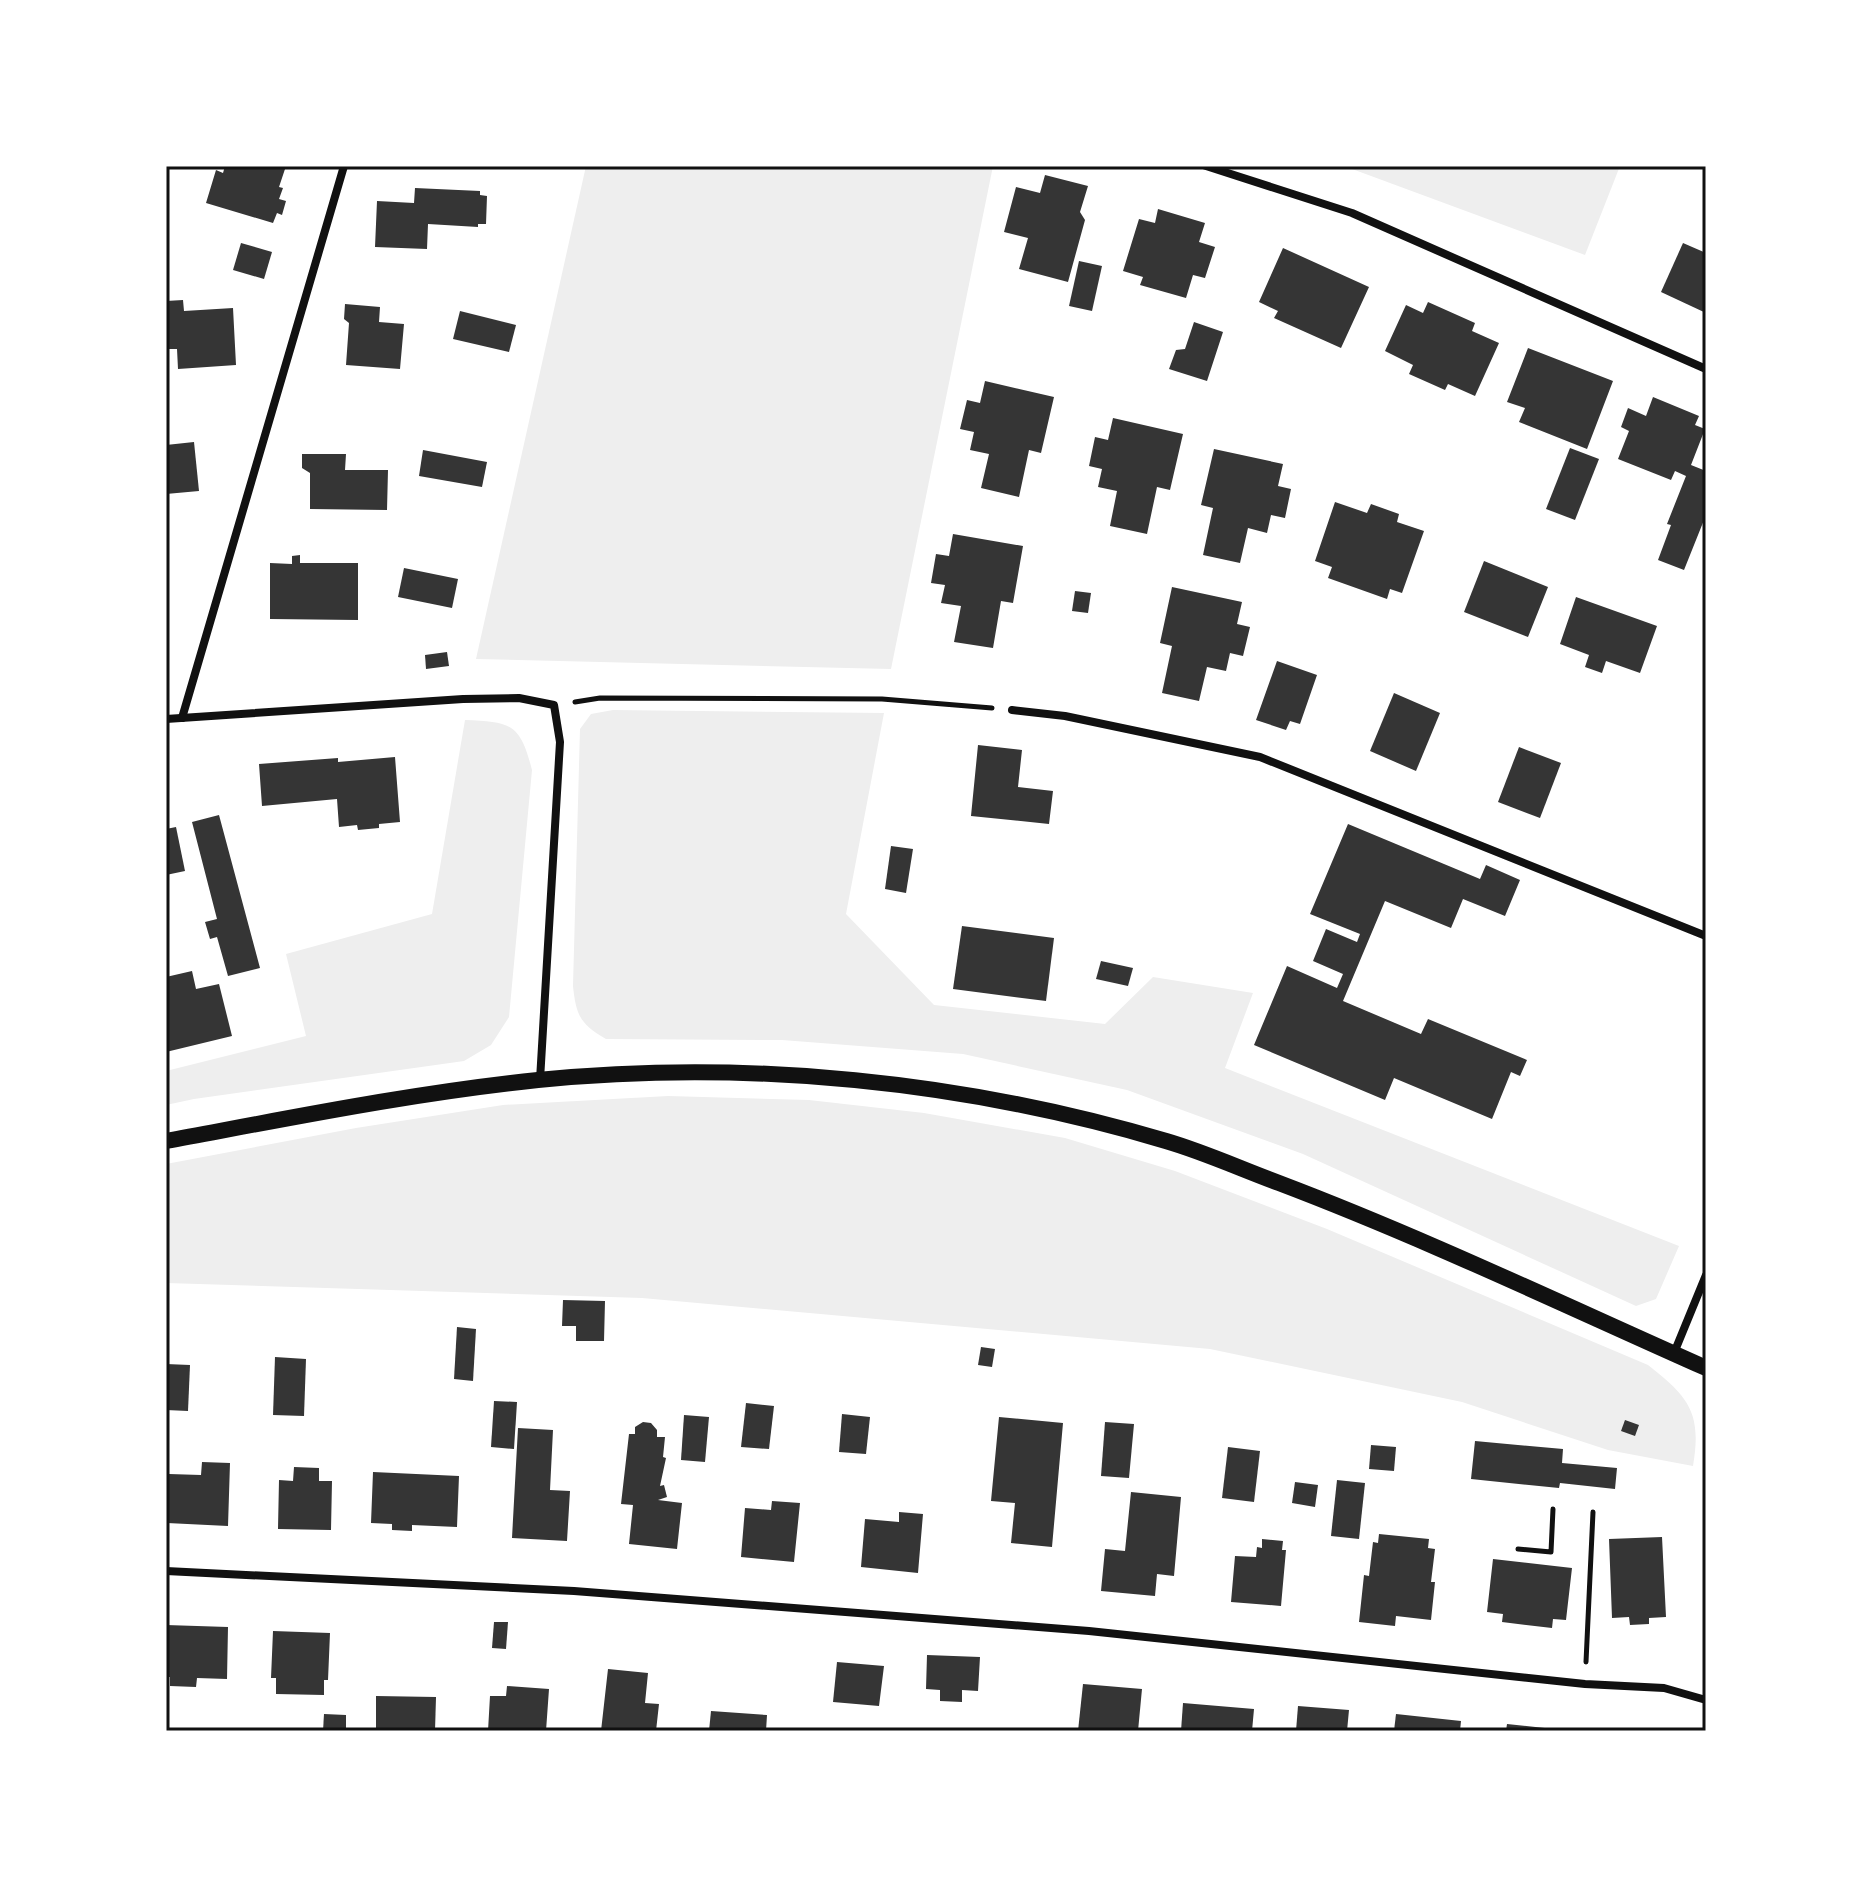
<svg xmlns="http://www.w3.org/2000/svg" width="1872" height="1897" font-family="'DejaVu Sans',sans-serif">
  <rect width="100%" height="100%" fill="#fff"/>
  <!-- green -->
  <g fill="#eee">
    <path d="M 586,166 L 993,166 L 891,669 L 476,659 Z"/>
    <path d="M 1344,166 L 1620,166 L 1585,255 Z"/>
    <path d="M 613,710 L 884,713 L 846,914 L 934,1005 L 1105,1024 L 1153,977 L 1253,993 L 1225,1068 L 1679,1246 L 1656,1299 L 1636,1306 L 1303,1154 L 1127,1090 L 963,1054 L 782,1040 L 606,1039 C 580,1024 576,1015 573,986 L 580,729 L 591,714 Z"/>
    <path d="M 465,720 C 511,722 520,723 532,770 L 509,1017 L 491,1045 L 464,1061 L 194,1099 L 166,1105 L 166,1071 L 306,1036 L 286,954 L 432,914 Z"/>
    <path d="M 668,1096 L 809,1100 L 924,1113 L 1065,1138 L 1175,1171 L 1327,1229 L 1648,1365 C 1689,1397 1702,1413 1693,1466 L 1608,1450 L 1462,1402 L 1210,1349 L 642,1298 L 166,1283 L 166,1164 L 356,1128 L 503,1105 Z"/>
  </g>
  <!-- building -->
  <g fill="#353535">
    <path d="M 225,166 L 286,166 L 279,187 L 283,188 L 279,199 L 286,201 L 282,215 L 277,213 L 273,223 L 206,203 L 216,170 L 223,173 Z"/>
    <path d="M 1045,175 L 1088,186 L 1080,212 L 1085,220 L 1068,282 L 1019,269 L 1028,238 L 1004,232 L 1016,187 L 1040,193 Z"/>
    <path d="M 415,188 L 480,191 L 480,195 L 487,196 L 486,224 L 478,224 L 478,227 L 428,224 L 427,249 L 375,247 L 377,201 L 414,203 Z"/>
    <path d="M 1158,209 L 1205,223 L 1199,242 L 1215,247 L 1205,278 L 1193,275 L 1186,298 L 1140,285 L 1143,277 L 1123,271 L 1139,219 L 1155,223 Z"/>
    <path d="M 241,243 L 272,252 L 264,279 L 233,270 Z"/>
    <path d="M 1683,243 L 1706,253 L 1706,313 L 1661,292 Z"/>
    <path d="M 1283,248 L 1369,287 L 1341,348 L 1274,318 L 1278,311 L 1259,302 Z"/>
    <path d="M 1079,261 L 1102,266 L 1092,311 L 1069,306 Z"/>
    <path d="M 183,300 L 184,311 L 233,308 L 236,365 L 178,369 L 177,349 L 166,349 L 166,301 Z"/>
    <path d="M 1428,302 L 1475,323 L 1472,331 L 1499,343 L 1475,396 L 1448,384 L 1445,390 L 1409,374 L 1413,365 L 1385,351 L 1406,305 L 1423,313 Z"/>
    <path d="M 345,304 L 380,307 L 379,322 L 404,324 L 400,369 L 346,365 L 349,323 L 344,319 Z"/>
    <path d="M 460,311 L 516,325 L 509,352 L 453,339 Z"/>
    <path d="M 1194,322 L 1223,332 L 1207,381 L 1169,369 L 1176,350 L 1185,349 Z"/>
    <path d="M 1528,348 L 1613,381 L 1587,449 L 1519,422 L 1525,408 L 1507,402 Z"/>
    <path d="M 985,381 L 1054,397 L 1041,453 L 1029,450 L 1019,497 L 981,488 L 989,454 L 970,450 L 974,432 L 960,429 L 967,400 L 980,403 Z"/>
    <path d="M 1653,397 L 1699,416 L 1695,425 L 1705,429 L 1691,465 L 1706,471 L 1706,515 L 1684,570 L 1658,560 L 1671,525 L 1667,524 L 1686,476 L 1675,471 L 1671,480 L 1618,459 L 1629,431 L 1621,427 L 1628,408 L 1646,416 Z"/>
    <path d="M 1113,418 L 1183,434 L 1170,490 L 1157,487 L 1147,534 L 1110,526 L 1117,491 L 1098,487 L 1102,469 L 1089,466 L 1095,437 L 1108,440 Z"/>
    <path d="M 194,442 L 199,491 L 166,494 L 166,445 Z"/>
    <path d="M 1570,448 L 1599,459 L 1575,520 L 1546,509 Z"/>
    <path d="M 1214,449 L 1283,464 L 1278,486 L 1291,489 L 1285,518 L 1271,515 L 1267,533 L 1248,528 L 1240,563 L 1203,555 L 1213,508 L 1201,505 Z"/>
    <path d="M 423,450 L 487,462 L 482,487 L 419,476 Z"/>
    <path d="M 302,454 L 346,454 L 345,470 L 388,470 L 387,510 L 310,509 L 310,473 L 302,468 Z"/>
    <path d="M 1335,502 L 1367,513 L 1371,504 L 1399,514 L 1397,522 L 1424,531 L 1402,593 L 1390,589 L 1387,599 L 1328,578 L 1332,567 L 1315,561 Z"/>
    <path d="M 953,534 L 1023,546 L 1013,603 L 1001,601 L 993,648 L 954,642 L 961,606 L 941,603 L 945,585 L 931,583 L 936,554 L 949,556 Z"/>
    <path d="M 300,555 L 300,563 L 358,563 L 358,620 L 270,619 L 270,563 L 292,564 L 292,556 Z"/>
    <path d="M 1484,561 L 1548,587 L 1528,637 L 1464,612 Z"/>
    <path d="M 404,568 L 458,579 L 452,608 L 398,597 Z"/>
    <path d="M 1172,587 L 1242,602 L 1237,624 L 1250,627 L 1243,656 L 1230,653 L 1226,671 L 1207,667 L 1199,701 L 1162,693 L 1172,646 L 1160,643 Z"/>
    <path d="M 1075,591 L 1091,593 L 1088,613 L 1072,611 Z"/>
    <path d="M 1576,597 L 1657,626 L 1640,673 L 1606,661 L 1602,673 L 1585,667 L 1589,655 L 1560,644 Z"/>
    <path d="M 447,652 L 449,666 L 426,669 L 425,655 Z"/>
    <path d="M 1277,661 L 1317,675 L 1300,724 L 1290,721 L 1286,730 L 1256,720 Z"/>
    <path d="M 1394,693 L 1440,713 L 1416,771 L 1370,751 Z"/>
    <path d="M 978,745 L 1022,750 L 1018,787 L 1053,791 L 1049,824 L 971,816 Z"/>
    <path d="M 1519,747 L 1561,763 L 1540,818 L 1498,802 Z"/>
    <path d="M 395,757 L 400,822 L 379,824 L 379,828 L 358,830 L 357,825 L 339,827 L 337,799 L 262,806 L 259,764 L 338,758 L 338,762 Z"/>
    <path d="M 219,815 L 260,968 L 228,976 L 217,937 L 210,939 L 205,922 L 217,919 L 192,822 Z"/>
    <path d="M 1348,824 L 1480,879 L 1486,865 L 1520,880 L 1505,916 L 1463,899 L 1451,928 L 1385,901 L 1343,1001 L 1421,1034 L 1428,1019 L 1527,1060 L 1520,1076 L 1511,1072 L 1492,1119 L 1394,1078 L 1385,1100 L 1254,1045 L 1287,966 L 1337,988 L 1343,974 L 1313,961 L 1326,929 L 1357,942 L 1360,934 L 1310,914 Z"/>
    <path d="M 176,827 L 185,871 L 166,875 L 166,829 Z"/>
    <path d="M 891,846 L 913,849 L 906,893 L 885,889 Z"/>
    <path d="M 962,926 L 1054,938 L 1046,1001 L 953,989 Z"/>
    <path d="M 1101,961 L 1133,968 L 1128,986 L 1096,979 Z"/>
    <path d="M 192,971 L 196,989 L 219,984 L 232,1036 L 166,1052 L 166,977 Z"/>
    <path d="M 563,1300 L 605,1301 L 604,1341 L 576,1341 L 576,1326 L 562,1326 Z"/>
    <path d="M 457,1327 L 476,1329 L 473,1381 L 454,1379 Z"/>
    <path d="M 981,1347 L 995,1349 L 992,1367 L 978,1365 Z"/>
    <path d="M 275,1357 L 306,1359 L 304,1416 L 273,1415 Z"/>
    <path d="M 166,1364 L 190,1365 L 188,1411 L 166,1410 Z"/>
    <path d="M 494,1401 L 517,1402 L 514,1449 L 491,1447 Z"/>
    <path d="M 746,1403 L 774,1406 L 769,1449 L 741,1447 Z"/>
    <path d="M 842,1414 L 870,1417 L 866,1454 L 839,1452 Z"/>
    <path d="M 684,1415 L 709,1417 L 705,1462 L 681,1460 Z"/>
    <path d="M 999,1417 L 1063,1423 L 1052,1547 L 1011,1543 L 1015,1503 L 991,1501 Z"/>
    <path d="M 1625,1420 L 1639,1425 L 1635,1436 L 1621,1431 Z"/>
    <path d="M 643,1422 L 651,1423 L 657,1430 L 657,1437 L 665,1437 L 663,1457 L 666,1458 L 660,1486 L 664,1485 L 667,1497 L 658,1500 L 682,1503 L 677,1549 L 629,1544 L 633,1505 L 621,1504 L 629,1434 L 635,1434 L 635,1427 Z"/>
    <path d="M 1105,1422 L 1134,1424 L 1129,1478 L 1101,1476 Z"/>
    <path d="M 518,1428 L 553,1430 L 550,1490 L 570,1491 L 567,1541 L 512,1538 Z"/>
    <path d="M 1475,1441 L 1563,1449 L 1562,1463 L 1617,1468 L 1615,1489 L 1560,1483 L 1559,1488 L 1471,1479 Z"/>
    <path d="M 1371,1445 L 1396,1447 L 1394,1471 L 1369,1469 Z"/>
    <path d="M 1228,1447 L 1260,1451 L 1254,1502 L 1222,1498 Z"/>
    <path d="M 202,1462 L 230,1463 L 228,1526 L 167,1523 L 169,1474 L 201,1475 Z"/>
    <path d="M 294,1467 L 319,1468 L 319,1481 L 332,1481 L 331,1530 L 278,1529 L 279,1480 L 293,1481 Z"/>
    <path d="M 373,1472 L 459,1476 L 457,1527 L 412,1525 L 412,1531 L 392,1530 L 392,1524 L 371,1523 Z"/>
    <path d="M 1337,1480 L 1365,1483 L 1359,1539 L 1331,1536 Z"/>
    <path d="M 1295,1482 L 1318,1485 L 1315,1507 L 1292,1503 Z"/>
    <path d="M 1131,1492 L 1181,1497 L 1174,1576 L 1157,1574 L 1155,1596 L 1101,1591 L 1105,1549 L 1125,1551 Z"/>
    <path d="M 772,1501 L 800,1503 L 794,1562 L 741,1557 L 745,1508 L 771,1510 Z"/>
    <path d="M 899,1512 L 923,1514 L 918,1573 L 861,1567 L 865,1519 L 899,1522 Z"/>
    <path d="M 1379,1534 L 1429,1539 L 1428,1548 L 1435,1549 L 1431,1582 L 1435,1582 L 1431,1620 L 1396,1616 L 1395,1626 L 1359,1622 L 1364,1575 L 1369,1576 L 1373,1542 L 1378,1543 Z"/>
    <path d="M 1662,1537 L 1666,1617 L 1649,1618 L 1649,1624 L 1630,1625 L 1629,1617 L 1612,1618 L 1609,1539 Z"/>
    <path d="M 1262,1539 L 1283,1541 L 1282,1550 L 1286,1550 L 1281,1606 L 1231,1602 L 1235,1556 L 1256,1557 L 1257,1547 L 1262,1548 Z"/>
    <path d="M 1493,1559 L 1572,1568 L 1566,1620 L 1553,1619 L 1552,1628 L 1502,1622 L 1503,1614 L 1487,1612 Z"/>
    <path d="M 494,1622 L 508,1622 L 506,1649 L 492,1648 Z"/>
    <path d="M 166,1625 L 228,1627 L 227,1679 L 197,1678 L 196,1687 L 170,1686 L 170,1677 L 166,1677 Z"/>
    <path d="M 273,1631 L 330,1633 L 328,1680 L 324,1680 L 324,1695 L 276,1694 L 276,1678 L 271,1678 Z"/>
    <path d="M 927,1655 L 980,1657 L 978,1691 L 962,1690 L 962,1702 L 940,1701 L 940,1690 L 926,1689 Z"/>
    <path d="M 837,1662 L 884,1666 L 879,1706 L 833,1702 Z"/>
    <path d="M 608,1669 L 648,1673 L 645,1703 L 659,1704 L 656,1731 L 601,1731 Z"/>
    <path d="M 1083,1684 L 1142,1689 L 1138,1731 L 1078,1731 Z"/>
    <path d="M 507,1686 L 549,1689 L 546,1731 L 488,1731 L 490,1696 L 506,1696 Z"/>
    <path d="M 376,1696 L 436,1697 L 435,1731 L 376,1731 Z"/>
    <path d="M 1183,1703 L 1254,1709 L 1252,1731 L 1181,1731 Z"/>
    <path d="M 1298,1706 L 1349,1710 L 1347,1731 L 1296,1731 Z"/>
    <path d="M 711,1711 L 767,1715 L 766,1731 L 709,1731 Z"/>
    <path d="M 324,1714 L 346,1715 L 346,1731 L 323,1731 Z"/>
    <path d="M 1396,1714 L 1461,1721 L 1460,1731 L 1394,1731 Z"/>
    <path d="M 1507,1724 L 1554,1729 L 1554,1731 L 1506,1731 Z"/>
  </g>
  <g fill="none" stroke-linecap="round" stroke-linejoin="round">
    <!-- path -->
    <g stroke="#111" stroke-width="5">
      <path d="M 575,702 L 600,698 L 882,699 L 992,708"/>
      <path d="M 1518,1549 L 1551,1552 L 1553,1509"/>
      <path d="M 1586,1662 L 1593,1512"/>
    </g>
    <!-- minor -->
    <g stroke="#111" stroke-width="8">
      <path d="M 1206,166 L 1352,213 L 1706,369"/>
      <path d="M 1012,710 L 1065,716 L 1260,757 L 1706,936"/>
      <path d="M 182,718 L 344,166"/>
      <path d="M 166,719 L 463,699 L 519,698 L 554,705 L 560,742 L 540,1080"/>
      <path d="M 1674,1353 L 1706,1275"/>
      <path d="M 166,1571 L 574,1591 L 1089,1631 L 1585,1684 L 1664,1688 L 1706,1700"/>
    </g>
    <!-- secondary -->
    <path stroke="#111" stroke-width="16" d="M 166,1141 C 290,1118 413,1093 538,1080 C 748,1059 964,1081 1166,1141 C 1204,1152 1241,1169 1279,1183 C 1424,1238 1564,1305 1706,1368"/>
  </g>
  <!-- border -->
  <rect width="1872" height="1897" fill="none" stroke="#ffffff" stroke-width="336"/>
  <rect x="168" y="168" width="1536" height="1561" fill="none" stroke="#111" stroke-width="3"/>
</svg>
